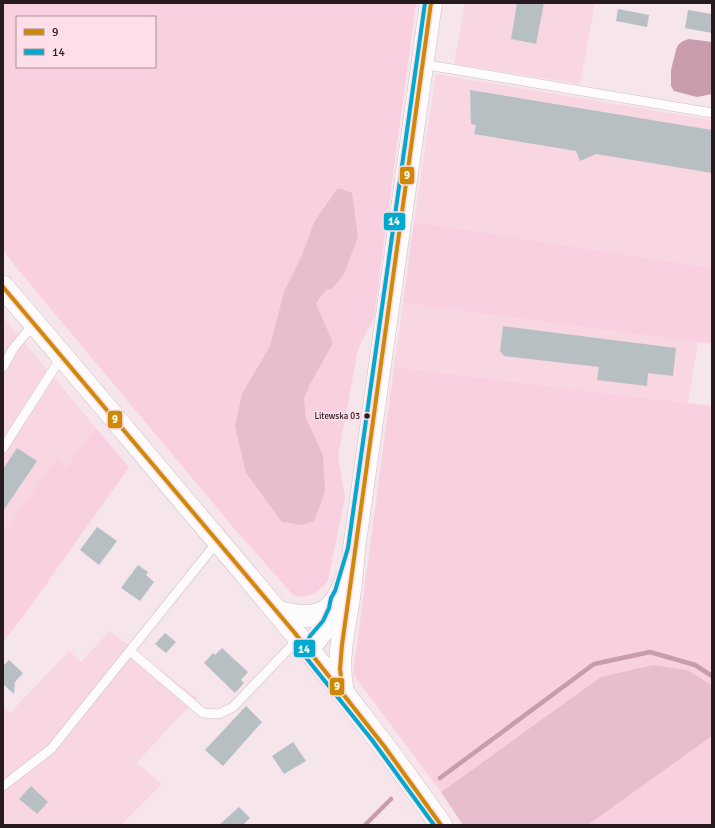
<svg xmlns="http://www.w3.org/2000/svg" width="715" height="828" font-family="Signika,sans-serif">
  <rect width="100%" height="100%" fill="#f6e5eb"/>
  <!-- built -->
  <g fill="#f8d7e3">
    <path d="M 465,3 L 595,3 L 580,84 L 454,64 Z"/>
    <path d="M 436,74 L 712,120 L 712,268 L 414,222 Z"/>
    <path d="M 403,303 L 698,342 L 688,403 L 394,367 Z"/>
    <path d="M 3,317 L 96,428 L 66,468 L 57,458 L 3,533 Z"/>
    <path d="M 110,631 L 197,698 L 136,763 L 162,784 L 121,825 L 3,825 L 3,705 L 10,713 L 69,651 L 81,662 Z"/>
  </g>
  <!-- green -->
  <g fill="#f9d0e0" fill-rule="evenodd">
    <path d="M 3,3 L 416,3 L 374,317 L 358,349 L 338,456 L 345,496 L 328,580 C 321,591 304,602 292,594 L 233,527 L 20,272 L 3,250 ZM 17,17 L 155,17 L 155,67 L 17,67 Z"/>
    <path d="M 414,222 L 712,268 L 712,344 L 403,303 Z"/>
    <path d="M 394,367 L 712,406 L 712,685 L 687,670 L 601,677 L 441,792 L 353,674 Z"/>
    <path d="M 96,428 L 129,467 L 30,607 L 3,642 L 3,533 L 57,458 L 66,468 Z"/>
    <path d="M 712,736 L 712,825 L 588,825 Z"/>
  </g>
  <!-- forest -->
  <g fill="#e8bece">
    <path d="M 338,188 L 352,193 L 358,237 L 344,274 L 332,289 L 326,290 L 316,303 L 333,343 L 309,386 L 304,399 L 306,418 L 323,455 L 325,492 L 314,521 L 302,525 L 282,522 L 246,473 L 235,426 L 242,394 L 270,346 L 284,292 L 303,253 L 314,222 Z"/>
    <path d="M 653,665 L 687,670 L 712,685 L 712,736 L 588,825 L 463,825 L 441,792 L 601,677 Z"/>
  </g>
  <!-- water -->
  <path fill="#c89bad" d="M 689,39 L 712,42 L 712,94 L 697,97 L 674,91 L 671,86 L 671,70 L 676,50 L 678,45 L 683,41 Z"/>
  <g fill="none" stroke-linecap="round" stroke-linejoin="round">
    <!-- stream -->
    <g stroke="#c89bad" stroke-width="4.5">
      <path d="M 440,778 L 594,664 L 650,652 L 695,665 L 712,676"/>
      <path d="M 365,825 L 391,799"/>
    </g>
  </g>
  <!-- building -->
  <g fill="#b7bfc3">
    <path d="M 517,3 L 544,3 L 536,44 L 511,39 Z"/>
    <path d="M 618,9 L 649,15 L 647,27 L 616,21 Z"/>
    <path d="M 688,10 L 712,14 L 712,33 L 685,28 Z"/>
    <path d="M 470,90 L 712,130 L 712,173 L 596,154 L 580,161 L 576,151 L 474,134 L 476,125 L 471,124 Z"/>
    <path d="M 503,326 L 676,348 L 673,376 L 648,373 L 647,386 L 597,380 L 599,367 L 504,356 L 500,351 Z"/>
    <path d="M 17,448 L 37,461 L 3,511 L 3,469 Z"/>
    <path d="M 97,527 L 117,541 L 99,565 L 80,550 Z"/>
    <path d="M 138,565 L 148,572 L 146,575 L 154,582 L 140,601 L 121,588 Z"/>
    <path d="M 165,633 L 176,642 L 166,653 L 155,644 Z"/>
    <path d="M 222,648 L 248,672 L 241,680 L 244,683 L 235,693 L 204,663 L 213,653 L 215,655 Z"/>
    <path d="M 9,660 L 23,673 L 15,682 L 14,694 L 3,684 L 3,666 Z"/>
    <path d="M 246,706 L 262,722 L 223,766 L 205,750 Z"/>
    <path d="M 293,742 L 306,761 L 284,774 L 272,756 Z"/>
    <path d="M 31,786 L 48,802 L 37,814 L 19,799 Z"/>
    <path d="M 239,807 L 250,818 L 243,825 L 219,825 Z"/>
  </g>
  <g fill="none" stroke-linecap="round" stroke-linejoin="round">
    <!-- service casing -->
    <g stroke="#cec0c5" stroke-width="10">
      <g id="service">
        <path d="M 422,64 L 712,113"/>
        <path d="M 3,367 L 13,349 L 34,323"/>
        <path d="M 3,448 L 62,356"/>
        <path d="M 130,651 L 203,713 L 219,714 L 233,707 L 299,638"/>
        <path d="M 3,786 L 51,749 L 218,541"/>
      </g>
    </g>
    <!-- tertiary casing -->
    <g stroke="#cec0c5" stroke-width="23">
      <g id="tertiary">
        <path d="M 3,287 C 70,364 135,443 201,521 C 285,620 367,718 441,825"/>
        <path d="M 278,612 C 315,621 333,617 346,579"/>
        <path d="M 309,651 C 314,640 322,633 328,624 C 333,617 335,610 337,602"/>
        <path d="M 343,692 C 336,661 344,630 349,598 C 351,582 353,566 354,549 L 431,3"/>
      </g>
    </g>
    <!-- service -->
    <use href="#service" stroke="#fefbfc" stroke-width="9"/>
    <!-- tertiary -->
    <use href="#tertiary" stroke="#fefbfc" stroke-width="22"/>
    <!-- bus-1 casing -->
    <g stroke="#fddee9" stroke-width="7">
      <g id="bus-1">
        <path d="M 3,287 L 294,632 L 384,746 L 441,825"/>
        <path d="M 343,692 L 340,669 L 342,645 L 431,3"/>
      </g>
    </g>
    <!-- bus-2 casing -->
    <g stroke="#fddee9" stroke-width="7">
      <path id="bus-2" d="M 425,3 L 348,548 L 335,591 L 331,598 L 329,608 L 323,621 L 310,636 L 303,651 L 304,655 L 372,740 L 434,825"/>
    </g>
    <!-- bus-1 -->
    <use href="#bus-1" stroke="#ce8a06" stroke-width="4"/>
    <!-- bus-2 -->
    <use href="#bus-2" stroke="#00a9ce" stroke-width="4"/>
  </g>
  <!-- markers -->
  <circle fill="#281b20" stroke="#fddee9" stroke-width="1.5" cx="367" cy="416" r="3.5"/>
  <g text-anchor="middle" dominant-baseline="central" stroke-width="3" stroke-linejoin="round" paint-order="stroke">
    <!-- bus labels -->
    <g font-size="9" fill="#281b20" stroke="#fddee9" text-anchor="end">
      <text x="360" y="416">Litewska 03</text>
    </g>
  </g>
  <g stroke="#fddee9" stroke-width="1.5">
    <rect x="399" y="166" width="16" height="19" rx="4" fill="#ce8a06"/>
    <rect x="383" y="212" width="23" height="19" rx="4" fill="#00a9ce"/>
    <rect x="107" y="410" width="16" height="19" rx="4" fill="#ce8a06"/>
    <rect x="293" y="639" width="23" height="19" rx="4" fill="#00a9ce"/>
    <rect x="329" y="677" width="16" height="19" rx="4" fill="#ce8a06"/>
  </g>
  <g font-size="11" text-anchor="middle" font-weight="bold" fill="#fff">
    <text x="407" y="179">9</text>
    <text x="394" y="225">14</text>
    <text x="115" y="423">9</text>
    <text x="304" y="653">14</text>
    <text x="337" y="690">9</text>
  </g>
  <!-- border -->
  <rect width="715" height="828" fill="none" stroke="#281b20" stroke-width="8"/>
  <!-- legend -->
  <rect x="16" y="16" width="140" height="52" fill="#fddee9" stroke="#a89099"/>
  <rect x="24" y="29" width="20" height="6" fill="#ce8a06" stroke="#a89099"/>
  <text x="52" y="36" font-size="12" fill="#281b20">9</text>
  <rect x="24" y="49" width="20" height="6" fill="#00a9ce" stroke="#a89099"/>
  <text x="52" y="56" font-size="12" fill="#281b20">14</text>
</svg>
